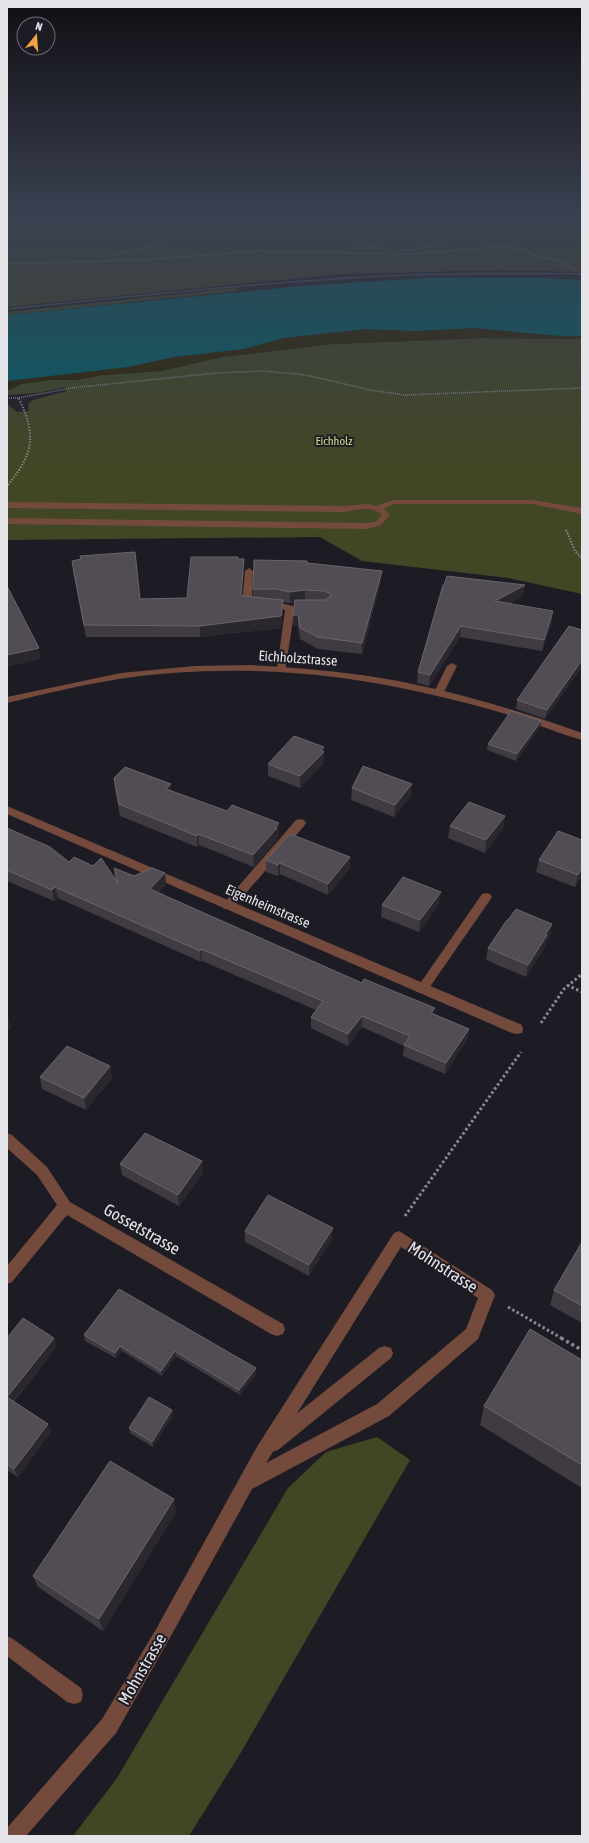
<svg xmlns="http://www.w3.org/2000/svg" width="589" height="1843" font-family="'Asap Condensed',sans-serif">
  <rect width="100%" height="100%" fill="#1d1c24"/>
  <!-- green -->
  <g fill="#414724">
    <path d="M 7,214 L 582,214 L 582,272 L 500,270 L 340,274 L 7,307 Z"/>
    <path d="M 235,288 L 239,291 L 7,315 L 7,312 Z"/>
    <path d="M 483,338 L 582,339 L 582,594 L 508,578 L 362,561 L 320,537 L 7,540 L 7,404 L 17,412 L 29,411 L 28,404 L 33,400 L 67,391 L 65,387 L 37,393 L 7,395 L 7,390 L 21,384 L 49,380 L 76,380 L 102,375 L 161,371 L 222,357 L 333,344 Z"/>
    <path d="M 377,1437 L 410,1460 L 240,1754 L 189,1836 L 73,1836 L 117,1778 L 288,1488 L 326,1452 Z"/>
  </g>
  <!-- sand -->
  <path fill="#2c2403" d="M 474,328 L 560,336 L 582,336 L 582,339 L 483,338 L 333,344 L 222,357 L 161,371 L 102,375 L 76,380 L 49,380 L 21,384 L 10,390 L 7,387 L 7,381 L 128,367 L 174,357 L 244,349 L 283,338 L 365,329 L 414,331 Z"/>
  <!-- water -->
  <path fill="#006169" d="M 427,278 L 541,278 L 582,280 L 582,336 L 560,336 L 474,328 L 414,331 L 365,329 L 283,338 L 244,349 L 174,357 L 128,367 L 7,381 L 7,315 L 301,286 Z"/>
  <g fill="none" stroke-linecap="round" stroke-linejoin="round">
    <!-- path-far3 -->
    <g stroke="#88888e" stroke-width="1.5" stroke-dasharray="1 1" stroke-linecap="butt">
      <path d="M 266,214 L 388,251"/>
      <path d="M 326,214 L 508,221"/>
      <path d="M 492,214 L 522,220"/>
      <path d="M 559,214 L 567,224 L 582,228"/>
      <path d="M 7,231 L 22,214"/>
      <path d="M 397,252 L 429,247 L 486,227 L 513,221 L 567,224 L 582,222"/>
      <path d="M 114,260 L 114,255 L 160,244 L 232,214"/>
      <path d="M 7,264 L 142,260 L 258,251 L 409,254 L 500,247 L 522,249 L 537,256 L 561,261 L 581,274"/>
      <path d="M 7,309 C 126,297 245,284 365,277 C 437,273 510,273 582,274"/>
      <path d="M 7,398 L 18,398 L 71,388 L 216,373 L 263,371 L 306,375 L 370,390 L 405,395 L 582,388"/>
      <path d="M 18,398 L 19,400"/>
    </g>
    <!-- path-far2 -->
    <g stroke="#88888e" stroke-width="2" stroke-dasharray="1.5 1.5" stroke-linecap="butt">
      <path d="M 8,485 C 33,454 37,436 19,399"/>
      <path d="M 566,530 L 575,551 L 582,558"/>
    </g>
    <!-- path-far1 -->
    <g stroke="#88888e" stroke-width="3" stroke-dasharray="2.5 2.5" stroke-linecap="butt">
      <path d="M 567,985 L 582,992"/>
      <path d="M 541,1023 L 564,989 L 582,974"/>
      <path d="M 405,1216 L 521,1052"/>
      <path d="M 508,1307 L 563,1339"/>
    </g>
    <!-- path -->
    <path stroke="#88888e" stroke-width="3.5" stroke-dasharray="3 3" stroke-linecap="butt" d="M 561,1338 L 582,1350"/>
    <!-- lane -->
    <g fill="#744a3d" fill-rule="evenodd">
      <path d="M 393,500 L 532,500 L 582,508 L 582,514 L 532,504 L 394,504 L 384,509 L 390,515 L 381,525 L 367,529 L 7,524 L 7,518 L 367,523 L 375,522 L 382,515 C 372,505 356,510 344,512 L 7,508 L 7,502 L 344,506 L 367,504 L 377,506 Z"/>
      <path d="M 249,568 L 253,571 L 252,601 L 276,602 L 293,606 L 295,608 L 285,671 L 282,672 L 277,669 L 285,610 L 244,606 L 242,604 L 245,571 Z"/>
      <path d="M 452,663 L 457,666 L 444,692 L 439,695 L 435,694 L 434,692 L 447,666 Z"/>
      <path d="M 300,819 L 304,820 L 306,823 L 304,826 L 232,909 L 224,909 L 222,906 L 224,903 L 296,820 Z"/>
      <path d="M 486,893 L 490,894 L 492,897 L 490,900 L 427,991 L 423,993 L 419,991 L 417,988 L 419,985 L 482,894 Z"/>
      <path d="M 385,1346 L 391,1348 L 393,1353 L 391,1358 L 278,1450 L 272,1452 L 266,1450 L 264,1444 L 266,1438 L 379,1348 Z"/>
    </g>
    <!-- street -->
    <g fill="#744a3d" fill-rule="evenodd">
      <path d="M 251,665 C 288,667 325,670 362,675 C 438,686 511,708 582,733 L 582,740 C 563,735 544,727 525,720 C 491,709 455,700 420,692 C 323,670 218,664 119,679 C 81,685 44,694 7,703 L 7,697 L 121,673 L 194,666 Z"/>
      <path d="M 7,806 L 522,1025 L 523,1029 L 522,1033 L 517,1034 L 512,1033 L 7,814 Z"/>
      <path d="M 7,1133 L 12,1135 L 47,1167 L 70,1202 L 283,1324 L 285,1329 L 283,1334 L 277,1336 L 271,1334 L 67,1215 L 12,1282 L 7,1284 L 7,1266 L 57,1205 L 37,1175 L 7,1148 Z"/>
      <path d="M 399,1231 L 492,1290 L 495,1295 L 478,1339 L 389,1416 L 252,1489 L 167,1643 L 116,1733 L 26,1836 L 7,1836 L 7,1828 L 102,1719 L 155,1631 L 258,1445 L 394,1233 ZM 401,1247 L 478,1298 L 466,1329 L 377,1404 L 266,1463 Z"/>
      <path d="M 7,1636 L 13,1639 L 81,1688 L 83,1695 L 81,1702 L 74,1704 L 67,1702 L 7,1656 Z"/>
    </g>
  </g>
  <!-- wall -->
  <g fill="#403b42">
    <path d="M 238,559 L 244,570 L 242,595 L 243,596 L 253,597 L 253,589 L 307,563 L 381,582 L 362,654 L 318,649 L 300,639 L 298,626 L 293,626 L 295,603 L 290,603 L 283,602 L 283,611 L 281,628 L 200,637 L 86,637 L 73,572 L 72,561 L 140,599 L 187,598 Z"/>
    <path d="M 444,585 L 525,585 L 523,596 L 509,604 L 552,622 L 542,651 L 460,637 L 429,686 L 417,683 L 418,672 Z"/>
    <path d="M 582,630 L 582,668 L 581,668 L 545,719 L 516,709 L 517,700 Z"/>
    <path d="M 541,721 L 540,727 L 516,761 L 487,750 L 488,744 Z"/>
    <path d="M 324,747 L 324,763 L 300,788 L 268,776 L 268,764 Z"/>
    <path d="M 114,778 L 172,791 L 279,835 L 277,837 L 277,840 L 254,867 L 199,845 L 197,847 L 120,816 L 115,789 Z"/>
    <path d="M 352,788 L 411,796 L 394,817 L 351,800 Z"/>
    <path d="M 505,816 L 503,828 L 485,853 L 448,838 L 450,826 Z"/>
    <path d="M 7,828 L 69,862 L 115,878 L 114,868 L 134,876 L 165,873 L 166,885 L 158,893 L 362,983 L 469,1029 L 467,1040 L 445,1074 L 403,1056 L 404,1046 L 362,1027 L 348,1046 L 311,1028 L 311,1017 L 316,1010 L 202,961 L 201,962 L 58,898 L 54,901 L 7,881 Z"/>
    <path d="M 582,840 L 582,876 L 575,887 L 536,872 L 539,860 Z"/>
    <path d="M 350,857 L 350,868 L 328,895 L 280,874 L 278,876 L 266,872 L 266,860 Z"/>
    <path d="M 439,904 L 419,932 L 381,917 L 382,905 Z"/>
    <path d="M 508,920 L 552,924 L 550,936 L 546,942 L 545,947 L 526,977 L 486,960 L 488,948 Z"/>
    <path d="M 110,1066 L 112,1078 L 86,1110 L 42,1089 L 40,1077 Z"/>
    <path d="M 202,1161 L 203,1173 L 179,1206 L 122,1175 L 120,1164 Z"/>
    <path d="M 245,1231 L 332,1239 L 309,1276 L 245,1242 Z"/>
    <path d="M 582,1242 L 582,1323 L 550,1305 L 554,1290 Z"/>
    <path d="M 119,1289 L 256,1374 L 240,1395 L 176,1356 L 162,1376 L 122,1351 L 116,1358 L 85,1341 L 84,1335 Z"/>
    <path d="M 7,1338 L 54,1338 L 56,1347 L 14,1402 L 51,1432 L 18,1477 L 7,1470 Z"/>
    <path d="M 582,1360 L 582,1488 L 480,1425 L 484,1406 Z"/>
    <path d="M 172,1410 L 173,1415 L 153,1447 L 130,1433 L 129,1428 Z"/>
    <path d="M 176,1512 L 103,1631 L 38,1587 L 33,1576 Z"/>
  </g>
  <!-- shaded-wall -->
  <g fill="#2b272e">
    <path d="M 244,559 L 244,570 L 241,605 L 241,594 Z"/>
    <path d="M 382,571 L 381,582 L 362,654 L 362,643 Z"/>
    <path d="M 525,585 L 523,596 L 494,612 L 495,601 Z"/>
    <path d="M 305,590 L 305,602 L 290,603 L 290,592 Z"/>
    <path d="M 283,600 L 283,611 L 281,628 L 200,637 L 200,626 Z"/>
    <path d="M 553,611 L 552,622 L 542,651 L 544,640 Z"/>
    <rect x="293" y="615" width="5" height="11"/>
    <path d="M 461,626 L 460,637 L 429,686 L 430,675 Z"/>
    <path d="M 39,648 L 41,659 L 7,667 L 7,655 Z"/>
    <path d="M 582,660 L 581,668 L 545,719 L 547,710 Z"/>
    <path d="M 541,721 L 540,727 L 516,761 L 517,754 Z"/>
    <path d="M 324,747 L 324,763 L 300,788 L 300,776 Z"/>
    <path d="M 171,784 L 172,795 L 166,789 Z"/>
    <path d="M 412,784 L 411,796 L 394,817 L 395,805 Z"/>
    <path d="M 505,816 L 503,828 L 485,853 L 486,840 Z"/>
    <path d="M 279,823 L 279,835 L 277,837 L 277,840 L 254,867 L 253,855 Z"/>
    <path d="M 198,834 L 199,845 L 197,847 L 197,836 Z"/>
    <path d="M 350,857 L 350,868 L 328,895 L 328,884 Z"/>
    <path d="M 280,863 L 280,874 L 278,876 L 278,865 Z"/>
    <path d="M 582,868 L 582,876 L 575,887 L 578,875 Z"/>
    <path d="M 165,873 L 166,885 L 151,901 L 150,889 Z"/>
    <path d="M 55,887 L 58,898 L 54,901 L 52,890 Z"/>
    <path d="M 441,892 L 439,904 L 419,932 L 420,920 Z"/>
    <path d="M 552,924 L 550,936 L 546,942 L 545,947 L 526,977 L 528,965 L 545,935 Z"/>
    <path d="M 201,949 L 202,961 L 201,962 L 200,951 Z"/>
    <path d="M 435,1008 L 433,1019 L 431,1013 Z"/>
    <path d="M 8,1016 L 11,1028 L 7,1032 L 7,1017 Z"/>
    <path d="M 362,1016 L 362,1027 L 348,1046 L 348,1034 Z"/>
    <path d="M 469,1029 L 467,1040 L 445,1074 L 446,1063 Z"/>
    <path d="M 110,1066 L 112,1078 L 86,1110 L 84,1098 Z"/>
    <path d="M 202,1161 L 203,1173 L 179,1206 L 178,1195 Z"/>
    <path d="M 333,1228 L 332,1239 L 309,1276 L 309,1265 Z"/>
    <path d="M 54,1338 L 56,1347 L 10,1406 L 7,1397 Z"/>
    <path d="M 120,1346 L 122,1351 L 116,1358 L 115,1353 Z"/>
    <path d="M 175,1351 L 176,1356 L 162,1376 L 161,1371 Z"/>
    <path d="M 256,1368 L 256,1374 L 240,1395 L 239,1390 Z"/>
    <path d="M 172,1410 L 173,1415 L 153,1447 L 152,1442 Z"/>
    <path d="M 48,1424 L 51,1432 L 18,1477 L 14,1469 Z"/>
    <path d="M 174,1499 L 176,1512 L 103,1631 L 99,1619 Z"/>
  </g>
  <!-- building -->
  <g fill="#524d54" stroke="#69656b">
    <path d="M 135,552 L 140,599 L 187,598 L 191,557 L 238,557 L 238,559 L 244,559 L 241,594 L 243,596 L 283,600 L 281,616 L 200,626 L 84,625 L 72,561 L 81,559 L 80,556 Z"/>
    <path d="M 254,560 L 307,561 L 307,563 L 382,571 L 362,643 L 318,637 L 300,628 L 298,615 L 293,615 L 295,600 L 325,600 L 332,595 L 325,591 L 305,590 L 290,592 L 276,589 L 253,589 Z"/>
    <path d="M 447,576 L 525,585 L 495,601 L 553,611 L 544,640 L 461,626 L 430,675 L 418,672 L 443,585 L 444,585 Z"/>
    <path d="M 7,586 L 39,648 L 7,655 Z"/>
    <path d="M 569,626 L 582,630 L 582,660 L 547,710 L 517,700 Z"/>
    <path d="M 511,711 L 541,721 L 517,754 L 488,744 Z"/>
    <path d="M 294,736 L 324,747 L 321,750 L 324,752 L 300,776 L 268,764 Z"/>
    <path d="M 363,766 L 412,784 L 395,805 L 352,788 Z"/>
    <path d="M 125,767 L 171,784 L 166,789 L 227,811 L 232,805 L 279,823 L 275,828 L 277,828 L 253,855 L 198,834 L 197,836 L 119,804 L 114,778 Z"/>
    <path d="M 469,802 L 505,816 L 486,840 L 450,826 Z"/>
    <path d="M 7,828 L 50,847 L 69,862 L 74,857 L 93,866 L 101,858 L 118,883 L 114,868 L 134,876 L 152,868 L 165,873 L 150,889 L 362,983 L 364,979 L 435,1008 L 431,1013 L 469,1029 L 446,1063 L 404,1045 L 410,1036 L 362,1016 L 348,1034 L 311,1017 L 323,1001 L 201,949 L 200,951 L 55,887 L 52,890 L 7,870 Z"/>
    <path d="M 558,831 L 582,840 L 582,843 L 581,844 L 582,844 L 582,868 L 578,875 L 539,860 Z"/>
    <path d="M 290,834 L 350,857 L 328,884 L 280,863 L 278,865 L 266,860 Z"/>
    <path d="M 403,877 L 441,892 L 420,920 L 382,905 Z"/>
    <path d="M 516,909 L 552,924 L 545,935 L 547,935 L 528,965 L 488,948 L 507,920 L 508,920 Z"/>
    <path d="M 67,1046 L 110,1066 L 84,1098 L 40,1077 Z"/>
    <path d="M 145,1133 L 202,1161 L 178,1195 L 120,1164 Z"/>
    <path d="M 268,1195 L 333,1228 L 309,1265 L 245,1231 Z"/>
    <path d="M 582,1242 L 582,1306 L 554,1290 Z"/>
    <path d="M 119,1289 L 256,1368 L 239,1390 L 175,1351 L 161,1371 L 120,1346 L 115,1353 L 84,1335 Z"/>
    <path d="M 23,1318 L 54,1338 L 7,1397 L 48,1424 L 14,1469 L 7,1464 L 7,1338 Z"/>
    <path d="M 530,1329 L 582,1360 L 582,1465 L 484,1406 Z"/>
    <path d="M 149,1397 L 172,1410 L 152,1442 L 129,1428 Z"/>
    <path d="M 110,1461 L 174,1499 L 99,1619 L 33,1576 Z"/>
  </g>
  <!-- sky -->
  <linearGradient id="sky" x2="0" y2="1"><stop stop-color="#100f14"/><stop offset="0.45" stop-color="#3a4050"/><stop offset="1" stop-color="#3a4050" stop-opacity="0"/></linearGradient>
  <rect width="589" height="472" fill="url(#sky)"/>
  <g text-anchor="middle" dominant-baseline="central" stroke-width="4" stroke-linejoin="round" paint-order="stroke">
    <!-- far-park labels -->
    <g font-size="12" fill="#ccdc8a" stroke="#1d1c24">
      <text x="334" y="441">Eichholz</text>
    </g>
    <!-- street labels -->
    <g font-size="14" fill="#e4e4e9" stroke="#1d1c24">
      <text transform="translate(298 658) rotate(4)">Eichholzstrasse</text>
      <text transform="translate(268 906) rotate(23)">Eigenheimstrasse</text>
    </g>
    <!-- near-street labels -->
    <g font-size="17" fill="#e4e4e9" stroke="#1d1c24">
      <text transform="translate(142 1229) rotate(30)">Gossetstrasse</text>
      <text transform="translate(443 1267) rotate(33)">Mohnstrasse</text>
      <text transform="translate(142 1669) rotate(-60)">Mohnstrasse</text>
    </g>
  </g>
  <!-- border -->
  <rect width="589" height="1843" fill="none" stroke="#e4e4e9" stroke-width="16"/>
  <!-- north arrow -->
  <g transform="translate(36 36) rotate(17)"><circle r="19" fill="#1d1c24" stroke="#6d6c73"/>
  <path d="M0-3L7 15L0 10L-7 15Z" fill="#f4a344"/>
  <text y="-6" font-size="11" font-weight="bold" text-anchor="middle" fill="#e4e4e9">N</text>
  </g>
</svg>
